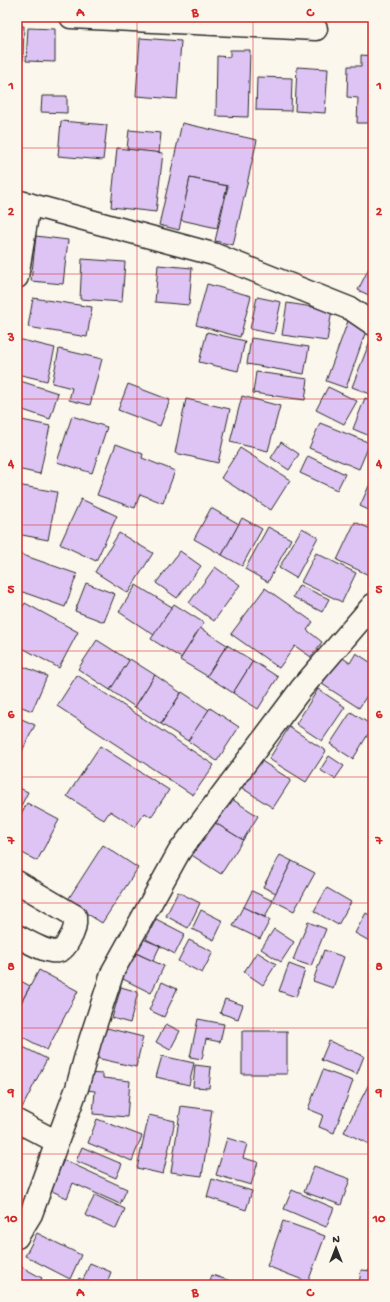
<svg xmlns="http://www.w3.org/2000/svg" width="390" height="1302" font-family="'Gochi Hand',sans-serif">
  <rect width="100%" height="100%" fill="#fbf7ec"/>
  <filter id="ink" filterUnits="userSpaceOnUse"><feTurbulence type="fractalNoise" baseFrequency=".025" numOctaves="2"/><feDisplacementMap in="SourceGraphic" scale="8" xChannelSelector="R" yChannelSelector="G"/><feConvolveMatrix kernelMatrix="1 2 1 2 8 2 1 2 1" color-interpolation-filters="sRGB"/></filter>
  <g filter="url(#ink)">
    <!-- building -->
    <g fill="#dec4f4" stroke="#2b2b2b">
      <path d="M 17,26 L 24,26 L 23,60 L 17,60 Z"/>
      <path d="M 28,28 L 55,29 L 55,62 L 26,61 Z"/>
      <path d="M 140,38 L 181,41 L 177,99 L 136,96 Z"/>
      <path d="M 230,50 L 250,50 L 248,117 L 216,116 L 217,56 L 230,57 Z"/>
      <path d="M 361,55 L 373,56 L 373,123 L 357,123 L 358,98 L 347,97 L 348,66 L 361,66 Z"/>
      <path d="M 297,67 L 328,69 L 325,113 L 295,111 Z"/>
      <path d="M 257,77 L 292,78 L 291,111 L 256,110 Z"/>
      <path d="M 42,96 L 67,96 L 67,113 L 41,112 Z"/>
      <path d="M 61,121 L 107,125 L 103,160 L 58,156 Z"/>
      <path d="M 182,123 L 257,140 L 233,245 L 215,241 L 228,186 L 190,178 L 179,230 L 159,225 Z"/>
      <path d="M 129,130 L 161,133 L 159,153 L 127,149 Z"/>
      <path d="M 117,148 L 163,153 L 156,212 L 111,207 Z"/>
      <path d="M 190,178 L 227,186 L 217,228 L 181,220 Z"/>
      <path d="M 36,236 L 68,240 L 63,284 L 31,281 Z"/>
      <path d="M 82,259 L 125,262 L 122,302 L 80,299 Z"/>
      <path d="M 373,260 L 373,297 L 358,290 Z"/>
      <path d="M 158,265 L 192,268 L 189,305 L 155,302 Z"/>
      <path d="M 207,284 L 251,296 L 240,337 L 196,325 Z"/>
      <path d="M 257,297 L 281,302 L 274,334 L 250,329 Z"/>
      <path d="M 33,298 L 92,307 L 87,337 L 28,327 Z"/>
      <path d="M 287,303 L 332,310 L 327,341 L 282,335 Z"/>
      <path d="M 348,321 L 367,328 L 346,388 L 326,381 Z"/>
      <path d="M 207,332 L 245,341 L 238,371 L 199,362 Z"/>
      <path d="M 372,336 L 373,336 L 373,395 L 352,387 Z"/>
      <path d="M 251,338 L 309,347 L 304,374 L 247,364 Z"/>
      <path d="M 18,339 L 55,348 L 47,381 L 17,374 Z"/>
      <path d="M 59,349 L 102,359 L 90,405 L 69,400 L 72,388 L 52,383 Z"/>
      <path d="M 256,372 L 308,379 L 305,400 L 253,393 Z"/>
      <path d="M 17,380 L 58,393 L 50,419 L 17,408 Z"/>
      <path d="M 128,384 L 170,400 L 160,426 L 118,410 Z"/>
      <path d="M 328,387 L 357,401 L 344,424 L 316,410 Z"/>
      <path d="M 242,396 L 280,406 L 268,451 L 230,442 Z"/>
      <path d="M 365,398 L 373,401 L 373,429 L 370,436 L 353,429 Z"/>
      <path d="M 186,399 L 230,409 L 218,463 L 175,453 Z"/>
      <path d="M 72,416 L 107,427 L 92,473 L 57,462 Z"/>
      <path d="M 17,419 L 50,426 L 40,474 L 17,469 Z"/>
      <path d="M 320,423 L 370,443 L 359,469 L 309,448 Z"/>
      <path d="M 281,442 L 299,454 L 289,470 L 271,458 Z"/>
      <path d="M 116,444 L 143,454 L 142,458 L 175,471 L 163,503 L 140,494 L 135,508 L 97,495 Z"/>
      <path d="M 240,448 L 290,480 L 271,510 L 221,478 Z"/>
      <path d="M 308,456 L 345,474 L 337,490 L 300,473 Z"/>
      <path d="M 373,477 L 373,512 L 360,506 Z"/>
      <path d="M 17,485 L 57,492 L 48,540 L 17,534 Z"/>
      <path d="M 81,499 L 117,516 L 96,561 L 60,544 Z"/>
      <path d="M 211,508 L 239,524 L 222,555 L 194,539 Z"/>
      <path d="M 242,518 L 262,529 L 242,566 L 222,555 Z"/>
      <path d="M 355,522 L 373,530 L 373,577 L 337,560 Z"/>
      <path d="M 268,527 L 291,539 L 268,582 L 245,569 Z"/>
      <path d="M 302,528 L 318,537 L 296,578 L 279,568 Z"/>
      <path d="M 119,533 L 153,553 L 128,593 L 95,572 Z"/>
      <path d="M 180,551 L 201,566 L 177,598 L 156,583 Z"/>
      <path d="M 17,553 L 77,574 L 65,607 L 17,590 Z"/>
      <path d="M 316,553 L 356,573 L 342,602 L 301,582 Z"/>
      <path d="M 215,567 L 240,585 L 214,621 L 189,603 Z"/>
      <path d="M 86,583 L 115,594 L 104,622 L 75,611 Z"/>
      <path d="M 136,585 L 172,607 L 154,635 L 119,612 Z"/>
      <path d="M 299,585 L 329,599 L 322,612 L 293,597 Z"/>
      <path d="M 265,588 L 313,622 L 307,630 L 322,642 L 311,657 L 295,646 L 279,668 L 231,634 Z"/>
      <path d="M 25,603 L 78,632 L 59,668 L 17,645 L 17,617 Z"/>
      <path d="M 174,604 L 204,623 L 181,658 L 151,639 Z"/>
      <path d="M 200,628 L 227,645 L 207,676 L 180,660 Z"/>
      <path d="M 97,640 L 130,661 L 110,690 L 78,669 Z"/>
      <path d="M 227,645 L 253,661 L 233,693 L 207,676 Z"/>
      <path d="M 356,653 L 373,664 L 373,686 L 359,708 L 322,684 L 340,656 L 350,663 Z"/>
      <path d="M 130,659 L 155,675 L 135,707 L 110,690 Z"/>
      <path d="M 253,661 L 278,677 L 258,709 L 233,693 Z"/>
      <path d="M 17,664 L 47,676 L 32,711 L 17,705 Z"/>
      <path d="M 77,675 L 214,765 L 193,795 L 57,706 Z"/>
      <path d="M 155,675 L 181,693 L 161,724 L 135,707 Z"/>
      <path d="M 318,689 L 345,707 L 322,741 L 296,724 Z"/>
      <path d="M 182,692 L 209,710 L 188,741 L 161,724 Z"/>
      <path d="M 210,708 L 239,727 L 217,761 L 188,741 Z"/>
      <path d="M 351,712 L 373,726 L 353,759 L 330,744 Z"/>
      <path d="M 17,717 L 35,725 L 17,761 Z"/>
      <path d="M 289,727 L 326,751 L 306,782 L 269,759 Z"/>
      <path d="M 100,746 L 169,790 L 151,817 L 145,813 L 135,827 L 110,811 L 104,820 L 67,796 Z"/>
      <path d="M 329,756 L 344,766 L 335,779 L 320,770 Z"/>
      <path d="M 257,758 L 291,780 L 273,808 L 239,786 Z"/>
      <path d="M 17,787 L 28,792 L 17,814 Z"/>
      <path d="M 227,796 L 258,816 L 243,840 L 212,821 Z"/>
      <path d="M 27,803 L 59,820 L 37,861 L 17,850 L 17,821 Z"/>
      <path d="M 212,821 L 243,840 L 221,874 L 190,854 Z"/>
      <path d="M 103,845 L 138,868 L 102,923 L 67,901 Z"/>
      <path d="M 280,855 L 292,861 L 276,893 L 263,887 Z"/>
      <path d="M 292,861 L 315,873 L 294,911 L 272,900 Z"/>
      <path d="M 327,888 L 351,902 L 338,925 L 314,911 Z"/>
      <path d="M 252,891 L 273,901 L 265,917 L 244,907 Z"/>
      <path d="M 178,892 L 200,903 L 188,928 L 166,916 Z"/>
      <path d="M 243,907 L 270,920 L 260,939 L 233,926 Z"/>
      <path d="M 201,910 L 223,921 L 214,940 L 192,929 Z"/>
      <path d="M 366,913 L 373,917 L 373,943 L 355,933 Z"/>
      <path d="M 156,919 L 185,934 L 175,954 L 146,939 Z"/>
      <path d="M 308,922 L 326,929 L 311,966 L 293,960 Z"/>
      <path d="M 274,929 L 294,942 L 281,962 L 261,949 Z"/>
      <path d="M 143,939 L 160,946 L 153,961 L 136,953 Z"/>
      <path d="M 189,940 L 213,952 L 202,973 L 178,961 Z"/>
      <path d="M 324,950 L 344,957 L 333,988 L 313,981 Z"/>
      <path d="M 131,951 L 164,966 L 151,993 L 119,977 Z"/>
      <path d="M 257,952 L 276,964 L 263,985 L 244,972 Z"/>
      <path d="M 289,964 L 305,970 L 296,997 L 279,991 Z"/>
      <path d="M 39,970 L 78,991 L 47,1050 L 17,1034 L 17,1010 Z"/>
      <path d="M 17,979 L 30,986 L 17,1010 Z"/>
      <path d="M 162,982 L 177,989 L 164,1017 L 149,1010 Z"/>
      <path d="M 121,987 L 138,992 L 130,1023 L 112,1018 Z"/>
      <path d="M 372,994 L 373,994 L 373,1028 L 368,1027 Z"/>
      <path d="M 225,999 L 243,1005 L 238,1019 L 220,1013 Z"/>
      <path d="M 198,1019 L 224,1024 L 220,1042 L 206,1039 L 202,1059 L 190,1057 Z"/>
      <path d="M 166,1024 L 180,1031 L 170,1050 L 156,1042 Z"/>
      <path d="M 99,1026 L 143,1037 L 136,1067 L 92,1057 Z"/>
      <rect x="242" y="1031" width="45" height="43"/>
      <path d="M 329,1041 L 364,1056 L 357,1074 L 321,1060 Z"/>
      <path d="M 17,1044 L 47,1059 L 21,1110 L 17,1108 Z"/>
      <path d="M 162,1056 L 194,1063 L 189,1085 L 156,1077 Z"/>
      <path d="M 195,1065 L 211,1067 L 209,1088 L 193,1087 Z"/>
      <path d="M 323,1070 L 353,1081 L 334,1133 L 319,1127 L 323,1115 L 308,1109 Z"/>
      <path d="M 86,1073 L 103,1074 L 103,1078 L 130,1081 L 127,1117 L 93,1114 L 95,1091 L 85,1090 Z"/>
      <path d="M 369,1084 L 373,1086 L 373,1146 L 344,1132 Z"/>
      <path d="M 181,1106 L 212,1110 L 202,1176 L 171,1172 Z"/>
      <path d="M 149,1115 L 175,1121 L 163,1174 L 137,1168 Z"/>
      <path d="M 97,1119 L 142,1136 L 132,1161 L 88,1143 Z"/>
      <path d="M 227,1138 L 247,1144 L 243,1158 L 258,1162 L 251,1185 L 216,1175 Z"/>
      <path d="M 82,1147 L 122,1164 L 116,1178 L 76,1161 Z"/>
      <path d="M 64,1160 L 127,1189 L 120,1204 L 73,1183 L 67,1198 L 50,1190 Z"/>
      <path d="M 314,1166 L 350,1179 L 341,1205 L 304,1192 Z"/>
      <path d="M 212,1179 L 252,1191 L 246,1210 L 207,1197 Z"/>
      <path d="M 292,1190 L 334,1208 L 326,1227 L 284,1209 Z"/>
      <path d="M 95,1195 L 125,1209 L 116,1229 L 85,1215 Z"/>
      <path d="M 283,1221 L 325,1236 L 308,1282 L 267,1266 Z"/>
      <path d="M 37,1233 L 81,1255 L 70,1279 L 25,1256 Z"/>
      <path d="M 90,1263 L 111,1272 L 106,1285 L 97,1285 L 83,1280 Z"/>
      <path d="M 18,1265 L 42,1278 L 38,1285 L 17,1285 Z"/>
      <path d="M 361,1270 L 373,1271 L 373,1285 L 359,1285 Z"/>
      <path d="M 212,1275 L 243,1285 L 209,1285 Z"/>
      <path d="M 79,1278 L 83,1280 L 97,1285 L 76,1285 Z"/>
    </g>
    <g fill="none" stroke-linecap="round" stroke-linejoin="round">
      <!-- minor casing -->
      <g stroke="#2b2b2b" stroke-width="25">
        <g id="minor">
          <path d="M 71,17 L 316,29"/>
          <path d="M 17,201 L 213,254 L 351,309 L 373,324"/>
          <path d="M 17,277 L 29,204"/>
          <path d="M 17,882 L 75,916 C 76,925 74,933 69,940 C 67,944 65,948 61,950 C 51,956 27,941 17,936"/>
          <path d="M 17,1121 L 57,1142 L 31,1214 L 17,1237"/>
          <path d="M 57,1142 L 77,1088 L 90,1041 L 113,971 L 179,852 L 301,689 L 373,605"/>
        </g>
      </g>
      <!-- minor -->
      <use href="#minor" stroke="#fbf7ec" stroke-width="22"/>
    </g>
  </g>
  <!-- grid -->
  <path fill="none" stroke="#d62828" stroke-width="1" stroke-opacity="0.55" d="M 137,17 L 137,1285M 253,17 L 253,1285M 17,148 L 373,148M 17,274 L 373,274M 17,399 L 373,399M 17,525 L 373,525M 17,651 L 373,651M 17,777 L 373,777M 17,903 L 373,903M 17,1028 L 373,1028M 17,1154 L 373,1154"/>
  <!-- margin -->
  <rect width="390" height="1302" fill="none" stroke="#fbf7ec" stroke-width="44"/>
  <!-- north arrow -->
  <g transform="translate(336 1248)" stroke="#fbf7ec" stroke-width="3" paint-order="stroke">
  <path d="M0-3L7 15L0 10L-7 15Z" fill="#2b2b2b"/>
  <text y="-6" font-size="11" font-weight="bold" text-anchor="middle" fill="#2b2b2b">N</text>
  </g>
  <rect x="22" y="22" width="346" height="1258" fill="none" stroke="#d62828" stroke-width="1.5"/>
  <g font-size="13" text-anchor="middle" font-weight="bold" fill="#d62828">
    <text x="80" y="16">A</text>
    <text x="195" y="16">B</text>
    <text x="310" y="16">C</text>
    <text x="11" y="89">1</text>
    <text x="379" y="89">1</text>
    <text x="11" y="215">2</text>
    <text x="379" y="215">2</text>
    <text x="11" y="341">3</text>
    <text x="379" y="341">3</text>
    <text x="11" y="467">4</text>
    <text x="379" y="467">4</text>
    <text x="11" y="593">5</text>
    <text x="379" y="593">5</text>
    <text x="11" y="718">6</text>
    <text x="379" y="718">6</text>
    <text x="11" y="844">7</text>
    <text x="379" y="844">7</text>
    <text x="11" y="970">8</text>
    <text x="379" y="970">8</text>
    <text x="11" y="1096">9</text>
    <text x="379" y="1096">9</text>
    <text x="11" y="1222">10</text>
    <text x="379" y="1222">10</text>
    <text x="80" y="1296">A</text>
    <text x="195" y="1296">B</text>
    <text x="310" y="1296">C</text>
  </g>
</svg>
